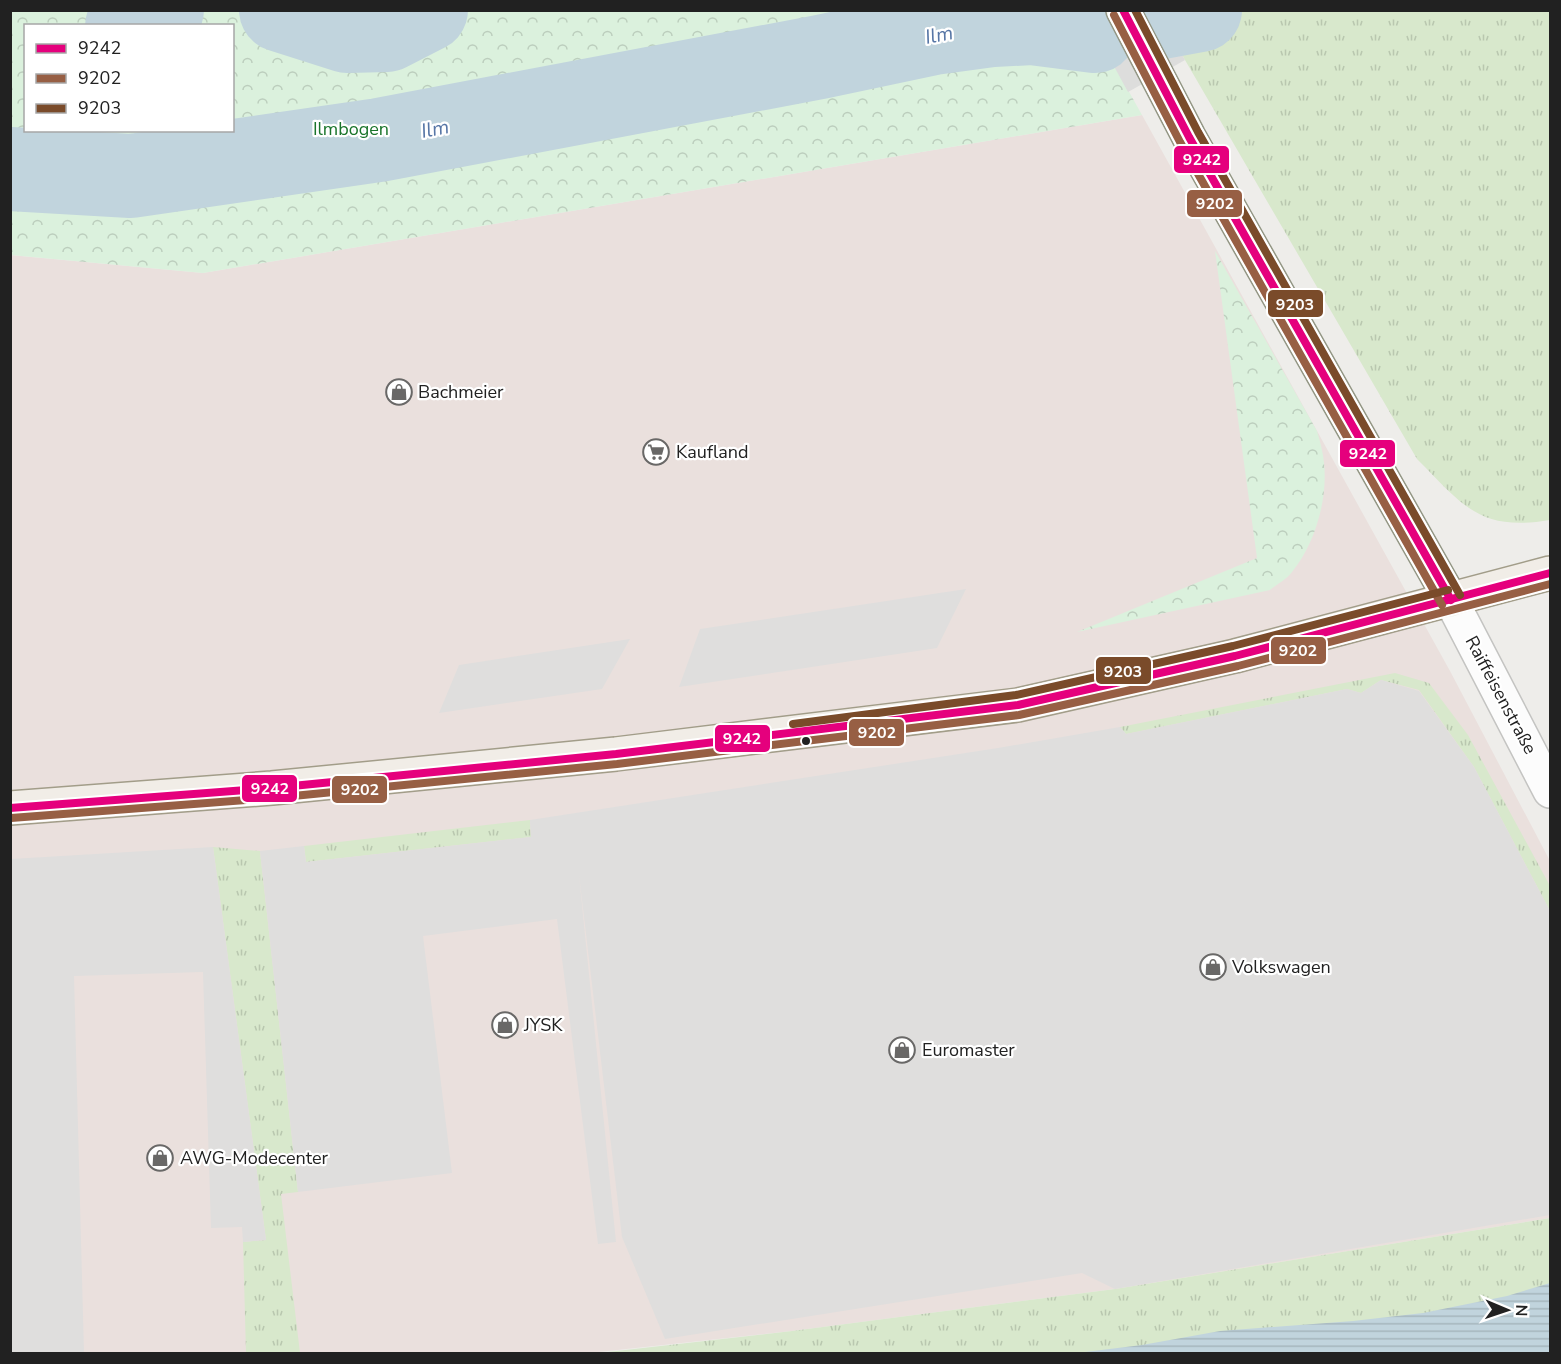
<svg xmlns="http://www.w3.org/2000/svg" width="1561" height="1364" font-family="'Nunito Sans',sans-serif">
  <defs>
    <pattern id="grass-tufts" width="24" height="20" patternUnits="userSpaceOnUse" patternTransform="scale(1.5)"><rect width="24" height="20" fill="#d8e8cc"/><path d="M3 7l-1-3M5 7V3M7 7l1-3M15 17l-1-3M17 17v-4M19 17l1-3" fill="none" stroke="#b9c7af"/></pattern>
    <pattern id="park-crowns" width="20" height="18" patternUnits="userSpaceOnUse" patternTransform="scale(1.5)"><rect width="20" height="18" fill="#dbf1dd"/><path d="M2 6a3 3 0 1 1 6 0M12 15a3 3 0 1 1 6 0" fill="none" stroke="#bccebd"/></pattern>
    <pattern id="water-rules" width="6" height="5" patternUnits="userSpaceOnUse" patternTransform="scale(1.5)"><rect width="6" height="5" fill="#c1d4dd"/><path d="M0 2.5h6" fill="none" stroke="#a6b6bd"/></pattern>
  </defs>
  <rect width="100%" height="100%" fill="#eeedea"/>
  <!-- commercial -->
  <path fill="#eae0dd" d="M 1142,115 L 1450,671 L 1550,861 L 1550,1218 L 1115,1289 L 792,1331 L 590,1353 L 11,1353 L 10,255 L 203,273 Z"/>
  <!-- grass -->
  <g fill="url(#grass-tufts)">
    <path d="M 1158,11 L 1550,11 L 1550,520 C 1479,532 1463,505 1417,459 L 1185,60 Z"/>
    <path d="M 1395,673 L 1429,683 L 1468,735 L 1550,886 L 1550,911 L 1474,767 L 1419,690 L 1381,680 L 1361,693 L 1347,689 L 1126,734 L 1120,727 Z"/>
    <path d="M 530,820 L 531,837 L 306,862 L 304,846 Z"/>
    <path d="M 213,847 L 260,851 L 298,1192 L 281,1194 L 300,1353 L 246,1353 L 243,1242 L 266,1240 Z"/>
    <path d="M 1550,1218 L 1550,1353 L 590,1354 L 792,1331 L 1115,1289 Z"/>
  </g>
  <!-- park -->
  <g fill="url(#park-crowns)" fill-rule="evenodd">
    <path d="M 10,11 L 1084,11 L 1142,115 L 203,273 L 11,255 ZM 26,26 L 232,26 L 232,130 L 26,130 Z"/>
    <path d="M 1215,251 L 1317,431 C 1320,441 1323,452 1324,463 C 1328,499 1315,544 1292,572 C 1287,579 1277,584 1270,590 L 1077,632 L 1257,558 Z"/>
  </g>
  <!-- parking -->
  <g fill="#dfdedd">
    <path d="M 966,589 L 937,648 L 679,687 L 700,629 Z"/>
    <path d="M 630,639 L 602,689 L 439,713 L 459,665 Z"/>
    <path d="M 1381,680 L 1419,691 L 1474,767 L 1550,911 L 1550,1215 L 1115,1289 L 1082,1273 L 665,1339 L 622,1237 L 579,875 L 616,1242 L 598,1244 L 557,919 L 423,936 L 452,1173 L 298,1192 L 260,851 L 304,846 L 306,862 L 531,837 L 530,820 L 998,748 L 1120,727 L 1126,734 L 1347,689 L 1361,693 Z"/>
    <path d="M 213,847 L 266,1240 L 243,1242 L 242,1227 L 211,1228 L 203,972 L 74,976 L 84,1353 L 11,1353 L 11,859 Z"/>
  </g>
  <!-- water -->
  <path fill="url(#water-rules)" d="M 1550,1283 L 1550,1353 L 1077,1353 L 1142,1345 L 1220,1331 L 1353,1321 L 1423,1313 L 1507,1296 Z"/>
  <!-- pier -->
  <path fill="#dddddc" d="M 1084,11 L 1158,11 L 1185,60 L 1128,92 Z"/>
  <g fill="none" stroke-linecap="round" stroke-linejoin="round">
    <!-- river -->
    <g stroke="#c1d4dd" stroke-width="84">
      <path d="M 281,10 L 347,31 L 387,30 L 426,10"/>
      <path d="M 1162,17 L 1200,10"/>
      <path d="M 127,26 L 162,10"/>
      <path d="M 10,169 L 131,176 L 379,140 L 820,57 L 934,33 L 993,25 L 1032,23 L 1095,31"/>
    </g>
    <!-- street casing -->
    <g stroke="#c4c4c2" stroke-width="36">
      <path id="street" d="M 1451,600 L 1550,791"/>
    </g>
    <!-- secondary casing -->
    <g stroke="#939684" stroke-width="36">
      <path id="secondary" d="M 1123,10 L 1189,137 L 1451,600"/>
    </g>
    <!-- primary casing -->
    <g stroke="#a29d89" stroke-width="36">
      <path id="primary" d="M 10,808 L 272,788 L 616,754 L 1018,705 L 1235,656 L 1550,573"/>
    </g>
    <!-- street -->
    <use href="#street" stroke="#fcfcfc" stroke-width="33"/>
    <!-- secondary -->
    <use href="#secondary" stroke="#f2f3ed" stroke-width="33"/>
    <!-- primary -->
    <use href="#primary" stroke="#f1ede7" stroke-width="33"/>
    <!-- bus-1 casing -->
    <g stroke="#fff" stroke-width="12">
      <g id="bus-1">
        <path d="M 1123,10 L 1189,137 L 1451,600"/>
        <path d="M 10,808 L 272,788 L 616,754 L 1018,705 L 1235,656 L 1550,573"/>
      </g>
    </g>
    <!-- bus-2 casing -->
    <g stroke="#fff" stroke-width="12">
      <g id="bus-2">
        <path d="M 1114,15 L 1180,142 L 1442,605"/>
        <path d="M 11,818 L 273,798 L 617,764 L 1019,715 L 1238,666 L 1550,584"/>
      </g>
    </g>
    <!-- bus-3 casing -->
    <g stroke="#fff" stroke-width="12">
      <g id="bus-3">
        <path d="M 1135,10 L 1198,132 L 1460,595"/>
        <path d="M 793,724 L 1016,695 L 1233,646 L 1448,590"/>
      </g>
    </g>
    <!-- bus-1 -->
    <use href="#bus-1" stroke="#e5007d" stroke-width="8"/>
    <!-- bus-2 -->
    <use href="#bus-2" stroke="#975f44" stroke-width="8"/>
    <!-- bus-3 -->
    <use href="#bus-3" stroke="#7a4b2a" stroke-width="8"/>
  </g>
  <!-- icons -->
  <defs>
    <g id="shop-ring" transform="scale(1.35)"><circle r="9.5" fill="#fff" stroke="#696867" stroke-width="1.5"/><path d="M-5-2.5h2.3a2.7 3.5 0 0 1 5.4 0H5L5.5 6h-11ZM-1.5-2.5h3a1.5 2.3 0 0 0-3 0Z" fill="#696867"/></g>
    <g id="supermarket-ring" transform="scale(1.35)"><circle r="9.5" fill="#fff" stroke="#696867" stroke-width="1.5"/><path d="M-6-5.5h2.5l.6 2H6L4.5 2H-2.5L-4.4-4H-6ZM-1.5 3.2a1.3 1.3 0 1 0 .1 0ZM3 3.2a1.3 1.3 0 1 0 .1 0Z" fill="#696867"/></g>
  </defs>
  <g fill-rule="evenodd">
    <use href="#shop-ring" x="399" y="392"/>
    <use href="#supermarket-ring" x="656" y="452"/>
    <use href="#shop-ring" x="1213" y="967"/>
    <use href="#shop-ring" x="505" y="1025"/>
    <use href="#shop-ring" x="902" y="1050"/>
    <use href="#shop-ring" x="160" y="1158"/>
  </g>
  <!-- markers -->
  <circle fill="#212121" stroke="#fff" stroke-width="2" cx="806" cy="741" r="5"/>
  <g text-anchor="middle" dominant-baseline="central" stroke-width="4.5" stroke-linejoin="round" paint-order="stroke">
    <!-- park labels -->
    <g font-size="18" fill="#19742a" stroke="#fff">
      <text x="351" y="129">Ilmbogen</text>
    </g>
    <!-- poi labels -->
    <g font-size="18" fill="#212121" stroke="#fff" text-anchor="start">
      <text x="418" y="392">Bachmeier</text>
      <text x="676" y="452">Kaufland</text>
      <text x="1232" y="967">Volkswagen</text>
      <text x="524" y="1025">JYSK</text>
      <text x="922" y="1050">Euromaster</text>
      <text x="180" y="1158">AWG-Modecenter</text>
    </g>
    <!-- street labels -->
    <g font-size="18" fill="#212121" stroke="#fff">
      <text transform="translate(1501 695) rotate(62)">Raiffeisenstraße</text>
    </g>
    <!-- water labels -->
    <g font-size="20" font-style="italic" fill="#5776a6" stroke="#fff">
      <text transform="translate(939 35) rotate(-11)">Ilm</text>
      <text transform="translate(435 129) rotate(-11)">Ilm</text>
    </g>
  </g>
  <g stroke="#fff" stroke-width="2">
    <rect x="1173" y="145" width="57" height="29" rx="6" fill="#e5007d"/>
    <rect x="1186" y="189" width="57" height="29" rx="6" fill="#975f44"/>
    <rect x="1267" y="289" width="57" height="29" rx="6" fill="#7a4b2a"/>
    <rect x="1339" y="439" width="57" height="29" rx="6" fill="#e5007d"/>
    <rect x="1270" y="636" width="57" height="29" rx="6" fill="#975f44"/>
    <rect x="1095" y="656" width="57" height="29" rx="6" fill="#7a4b2a"/>
    <rect x="848" y="718" width="57" height="29" rx="6" fill="#975f44"/>
    <rect x="714" y="724" width="57" height="29" rx="6" fill="#e5007d"/>
    <rect x="241" y="774" width="57" height="29" rx="6" fill="#e5007d"/>
    <rect x="331" y="775" width="57" height="29" rx="6" fill="#975f44"/>
  </g>
  <g font-size="16" text-anchor="middle" font-weight="bold" fill="#fff">
    <text x="1202" y="165">9242</text>
    <text x="1215" y="209">9202</text>
    <text x="1295" y="310">9203</text>
    <text x="1368" y="459">9242</text>
    <text x="1298" y="656">9202</text>
    <text x="1123" y="677">9203</text>
    <text x="877" y="738">9202</text>
    <text x="742" y="744">9242</text>
    <text x="270" y="794">9242</text>
    <text x="360" y="795">9202</text>
  </g>
  <!-- border -->
  <rect width="1561" height="1364" fill="none" stroke="#212121" stroke-width="24"/>
  <!-- legend -->
  <rect x="24" y="24" width="210" height="108" fill="#ffffff" stroke="#a6a6a6" stroke-width="1.5"/>
  <rect x="36" y="44" width="30" height="9" fill="#e5007d" stroke="#a6a6a6" stroke-width="1.5"/>
  <text x="78" y="54" font-size="18" fill="#212121">9242</text>
  <rect x="36" y="74" width="30" height="9" fill="#975f44" stroke="#a6a6a6" stroke-width="1.5"/>
  <text x="78" y="84" font-size="18" fill="#212121">9202</text>
  <rect x="36" y="104" width="30" height="9" fill="#7a4b2a" stroke="#a6a6a6" stroke-width="1.5"/>
  <text x="78" y="114" font-size="18" fill="#212121">9203</text>
  <!-- north arrow -->
  <g transform="translate(1507 1310) rotate(92)" stroke="#ffffff" stroke-width="4.5" paint-order="stroke">
  <path d="M0-4.5L10 22L0 15L-10 22Z" fill="#212121"/>
  <text y="-9" font-size="16" font-weight="bold" text-anchor="middle" fill="#212121">N</text>
  </g>
</svg>
